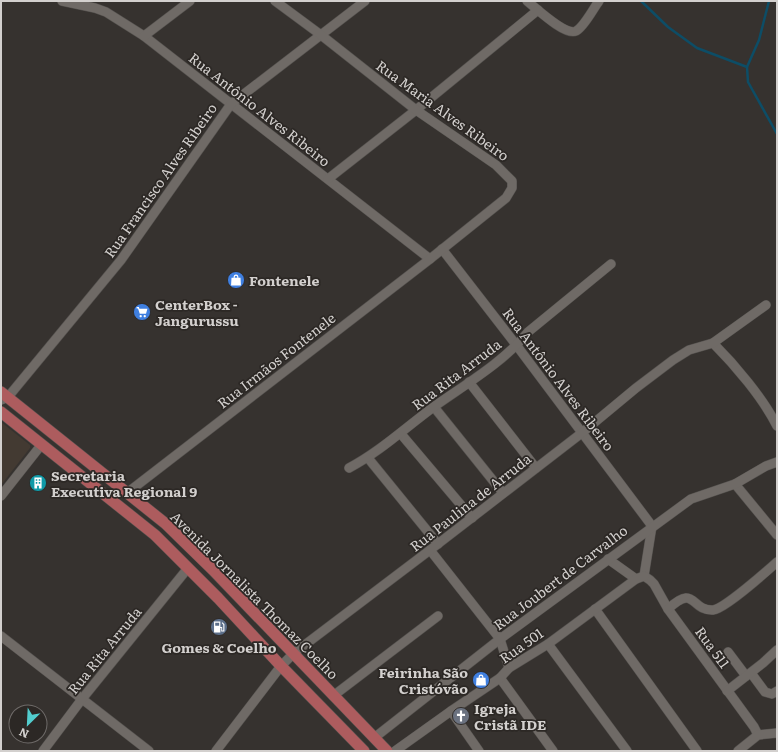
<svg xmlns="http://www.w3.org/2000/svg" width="778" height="752" font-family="Literata,serif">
  <rect width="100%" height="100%" fill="#36322f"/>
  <!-- built -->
  <path fill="#433a32" d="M 1,422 L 30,445 L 30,448 L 1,485 Z"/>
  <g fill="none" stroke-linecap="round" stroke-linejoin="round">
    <!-- stream -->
    <g stroke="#0d4d66" stroke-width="2.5">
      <path d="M 641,1 L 668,27 L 697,48 L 747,67"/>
      <path d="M 769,1 L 759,40 L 747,67 L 748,82 L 777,134"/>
    </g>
    <!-- minor casing -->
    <g stroke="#54514e" stroke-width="10">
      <g id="minor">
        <path d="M 62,1 L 95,8 L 106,12 L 144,36 L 430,259"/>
        <path d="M 527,1 C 536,8 565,36 576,31 C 584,27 593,9 599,1"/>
        <path d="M 144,36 L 190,1"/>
        <path d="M 328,179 L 416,110 L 538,10"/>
        <path d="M 442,249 L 517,346 L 652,526 L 644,576"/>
        <path d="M 713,343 C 735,365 763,398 777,426"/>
        <path d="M 469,382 L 536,468"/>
        <path d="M 1,400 L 8,397 L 121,260 L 231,104 L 365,1"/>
        <path d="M 434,407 L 503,493"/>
        <path d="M 401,434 L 472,518"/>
        <path d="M 368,458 L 438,544"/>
        <path d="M 349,468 C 381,451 406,427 435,406 C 466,384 505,361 528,332 L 611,264"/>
        <path d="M 735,484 L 777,535"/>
        <path d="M 127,493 L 430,259 L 506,198 L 512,188 L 512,181 L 496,165 L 416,110 L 321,35 L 275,1"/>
        <path d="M 1,496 L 42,444"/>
        <path d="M 430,550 L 500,639 L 509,668"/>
        <path d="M 608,559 L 636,579"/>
        <path d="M 644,576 L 650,580 L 654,584 L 668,609 L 754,727 L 758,735"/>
        <path d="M 595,609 L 697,751"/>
        <path d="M 668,609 C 696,583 690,611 713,610 C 724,609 767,571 777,562"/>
        <path d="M 1,636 L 149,751"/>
        <path d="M 548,644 L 627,751"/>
        <path d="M 728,652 L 746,676"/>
        <path d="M 751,673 L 765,692 L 772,694 L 777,691"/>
        <path d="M 500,678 L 553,751"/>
        <path d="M 727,691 L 763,663 L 777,650"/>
        <path d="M 333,696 L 438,616"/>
        <path d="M 451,711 L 479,751"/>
        <path d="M 374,738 L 500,639 L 691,499 L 735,484 L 766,466 L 777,462"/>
        <path d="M 43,751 L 82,699 L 188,568"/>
        <path d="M 216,751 L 281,666 L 294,653 L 430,550 L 583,432 L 636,388 L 673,360 L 689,350 L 713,343 L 766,305"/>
        <path d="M 395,751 L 451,711 L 500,678 L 509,668 L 548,644 L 636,579 L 644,576"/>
        <path d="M 738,751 L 758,735 L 777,733"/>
      </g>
    </g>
    <!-- major casing -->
    <g stroke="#54514e" stroke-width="12">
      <g id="major">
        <path d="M 1,392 L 166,524 L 213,570 L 387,751"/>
        <path d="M 1,412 L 155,535 L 218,598 L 281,666 L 364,751"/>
      </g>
    </g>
    <!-- minor -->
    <use href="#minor" stroke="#6f6a66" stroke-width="9"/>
    <!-- major -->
    <use href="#major" stroke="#ad5c5e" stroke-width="11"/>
  </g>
  <!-- icons -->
  <defs>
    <g id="shop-disc" transform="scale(0.9)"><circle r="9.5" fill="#3f7fe0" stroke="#2c2825"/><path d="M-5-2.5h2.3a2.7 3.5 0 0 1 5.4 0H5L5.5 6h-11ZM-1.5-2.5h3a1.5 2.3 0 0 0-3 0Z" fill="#fff"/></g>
    <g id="supermarket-disc" transform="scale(0.9)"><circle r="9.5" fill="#3f7fe0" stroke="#2c2825"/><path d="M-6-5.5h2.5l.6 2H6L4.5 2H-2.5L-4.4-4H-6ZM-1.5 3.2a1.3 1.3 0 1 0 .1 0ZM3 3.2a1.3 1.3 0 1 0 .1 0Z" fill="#fff"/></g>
    <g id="building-disc" transform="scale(0.9)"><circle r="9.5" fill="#0f9aa8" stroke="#2c2825"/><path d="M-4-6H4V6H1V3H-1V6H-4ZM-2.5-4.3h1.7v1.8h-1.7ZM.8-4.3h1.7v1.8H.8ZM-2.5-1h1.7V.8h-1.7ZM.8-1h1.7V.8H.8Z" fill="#fff"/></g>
    <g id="fuel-disc" transform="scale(0.9)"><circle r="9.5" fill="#5c6f8a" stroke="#2c2825"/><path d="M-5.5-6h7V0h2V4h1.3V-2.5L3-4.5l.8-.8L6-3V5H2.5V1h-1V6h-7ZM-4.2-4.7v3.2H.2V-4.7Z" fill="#fff"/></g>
    <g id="church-disc" transform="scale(0.9)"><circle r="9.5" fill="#6b7280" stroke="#2c2825"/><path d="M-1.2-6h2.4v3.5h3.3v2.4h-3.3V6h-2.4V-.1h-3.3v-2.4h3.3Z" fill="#fff"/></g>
  </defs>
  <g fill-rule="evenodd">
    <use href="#shop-disc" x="236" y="280"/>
    <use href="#supermarket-disc" x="142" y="312"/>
    <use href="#building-disc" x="38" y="483"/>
    <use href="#fuel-disc" x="219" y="627"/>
    <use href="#shop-disc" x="481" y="680"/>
    <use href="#church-disc" x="461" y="716"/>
  </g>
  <g text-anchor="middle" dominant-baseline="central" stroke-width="3.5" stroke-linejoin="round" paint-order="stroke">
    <!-- street labels -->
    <g font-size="14" fill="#d3d0ce" stroke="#2c2825">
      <text transform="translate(260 109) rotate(38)">Rua Antônio Alves Ribeiro</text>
      <text transform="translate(443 110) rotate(36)">Rua Maria Alves Ribeiro</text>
      <text transform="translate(160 180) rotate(-55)">Rua Francisco Alves Ribeiro</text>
      <text transform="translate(276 360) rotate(-38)">Rua Irmãos Fontenele</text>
      <text transform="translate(456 374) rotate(-37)">Rua Rita Arruda</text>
      <text transform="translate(559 379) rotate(53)">Rua Antônio Alves Ribeiro</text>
      <text transform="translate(470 502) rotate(-38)">Rua Paulina de Arruda</text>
      <text transform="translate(560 577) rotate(-37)">Rua Joubert de Carvalho</text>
      <text transform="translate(255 595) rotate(45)">Avenida Jornalista Thomaz Coelho</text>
      <text transform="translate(521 645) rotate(-35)">Rua 501</text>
      <text transform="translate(713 647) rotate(54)">Rua 511</text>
      <text transform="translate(104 650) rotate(-51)">Rua Rita Arruda</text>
    </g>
    <!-- poi labels -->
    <g font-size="14" font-weight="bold" fill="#d3d0ce" stroke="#2c2825" text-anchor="start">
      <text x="249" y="280">Fontenele</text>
      <text x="155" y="304">CenterBox -<tspan x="155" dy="16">Jangurussu</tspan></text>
      <text x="51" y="475">Secretaria<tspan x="51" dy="16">Executiva Regional 9</tspan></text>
      <text x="219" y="647" text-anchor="middle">Gomes &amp; Coelho</text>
      <text x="468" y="672" text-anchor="end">Feirinha São<tspan x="468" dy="16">Cristóvão</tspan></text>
      <text x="474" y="708">Igreja<tspan x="474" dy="16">Cristã IDE</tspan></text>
    </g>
  </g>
  <!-- border -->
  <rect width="778" height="752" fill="none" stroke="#d3d0ce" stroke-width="4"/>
  <!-- north arrow -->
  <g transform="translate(28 724) rotate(204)"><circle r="19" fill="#2c2825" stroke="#6f6b69"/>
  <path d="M0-3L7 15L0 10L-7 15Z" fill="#52cdce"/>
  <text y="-6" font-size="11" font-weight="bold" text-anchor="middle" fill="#d3d0ce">N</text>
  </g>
</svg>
